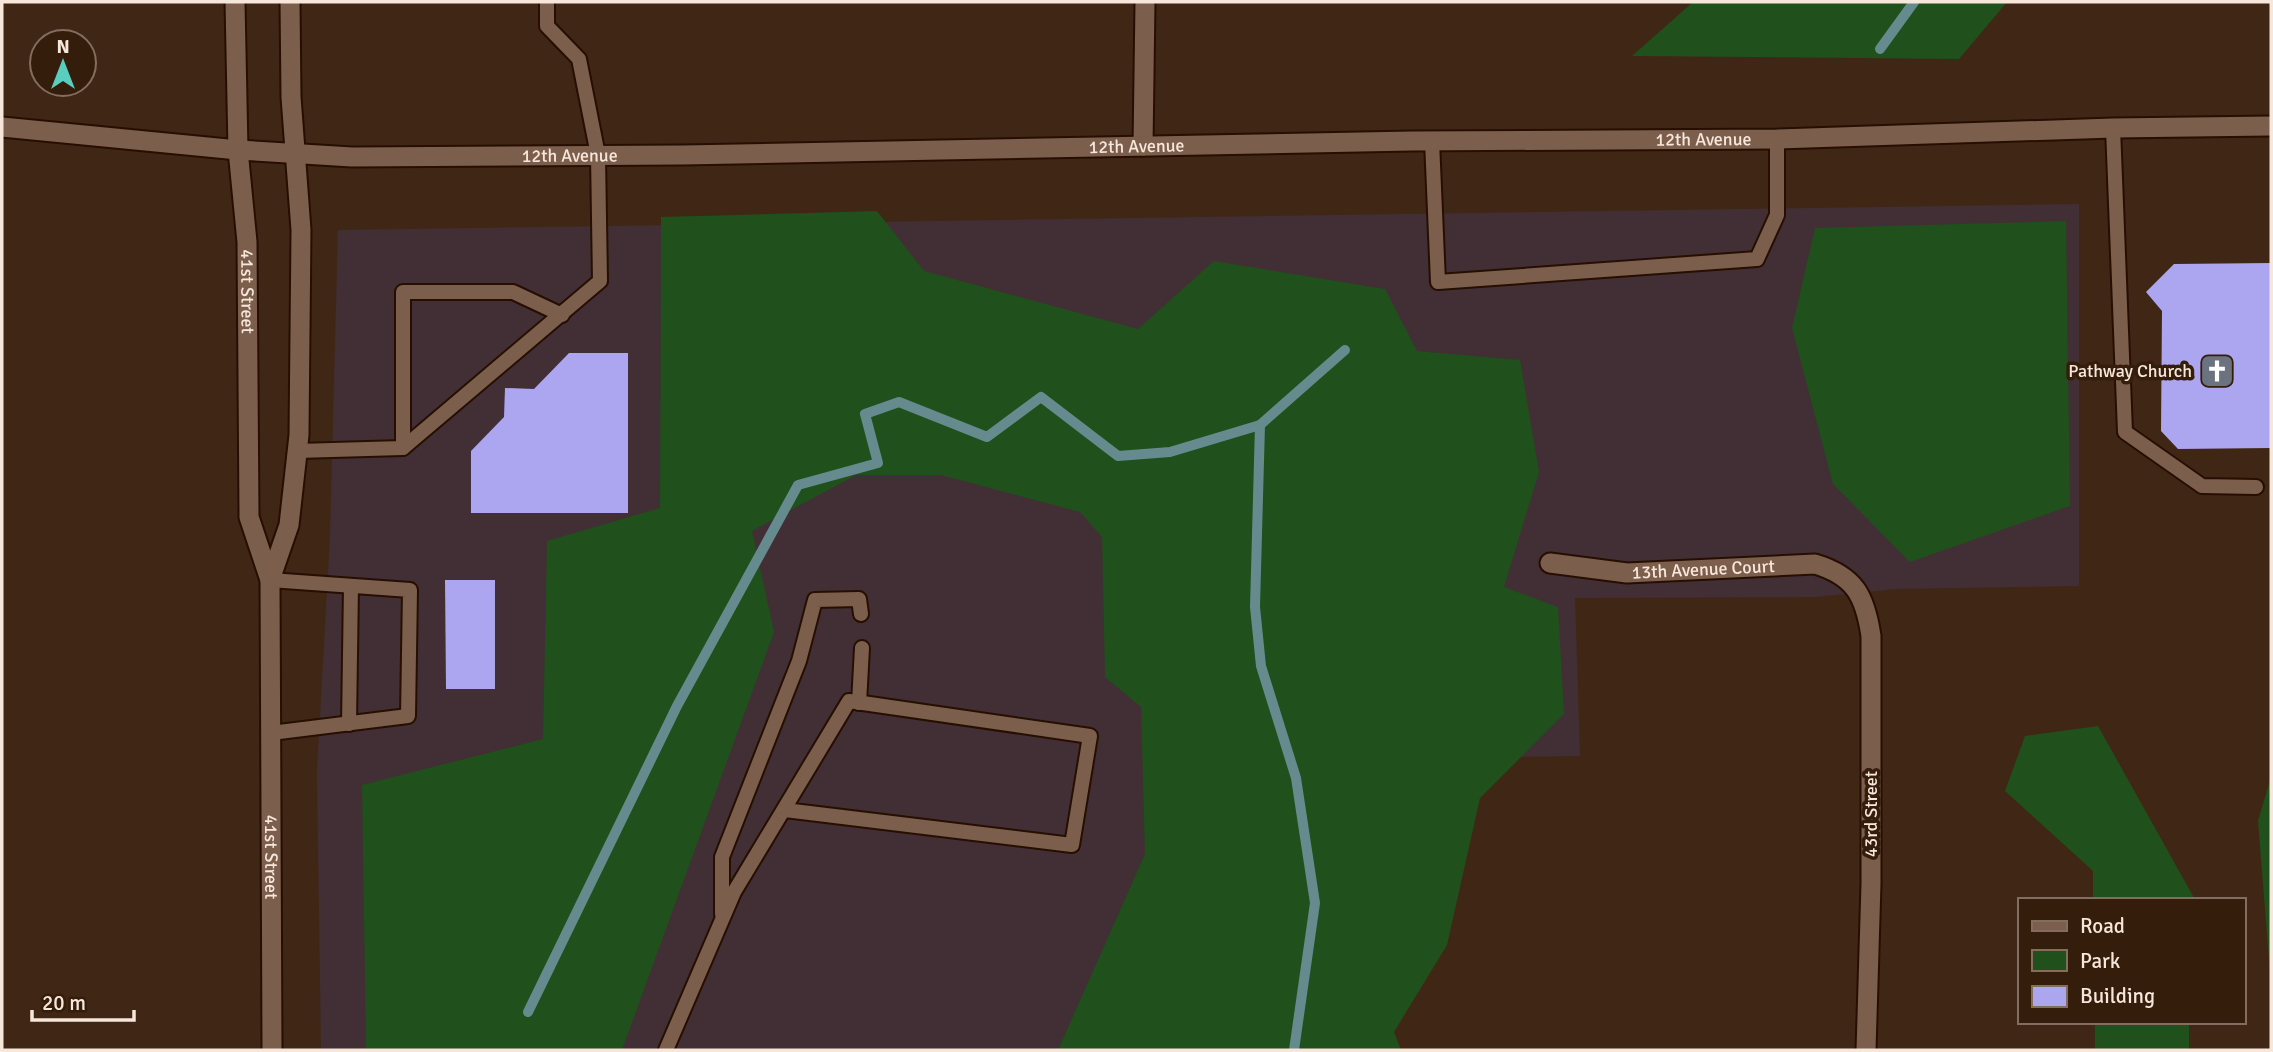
<svg xmlns="http://www.w3.org/2000/svg" width="2273" height="1052" font-family="Signika,sans-serif">
  <rect width="100%" height="100%" fill="#402715"/>
  <!-- commercial -->
  <path fill="#422f35" d="M 2079,204 L 2079,586 L 1895,589 L 1815,597 L 1575,598 L 1580,756 L 1365,759 L 1365,1050 L 321,1050 L 317,772 L 330,538 L 338,230 Z"/>
  <!-- green -->
  <g fill="#20501b">
    <path d="M 1693,2 L 2007,2 L 1959,59 L 1632,56 Z"/>
    <path d="M 877,211 L 924,271 L 1138,329 L 1214,261 L 1385,289 L 1417,351 L 1520,360 L 1539,472 L 1504,587 L 1558,607 L 1564,714 L 1480,798 L 1447,945 L 1394,1032 L 1401,1050 L 1058,1050 L 1145,854 L 1141,707 L 1105,677 L 1102,537 L 1080,512 L 941,475 L 856,475 L 752,531 L 774,632 L 622,1050 L 366,1050 L 362,785 L 543,739 L 547,541 L 660,508 L 661,217 Z"/>
    <path d="M 2066,221 L 2070,506 L 1910,562 L 1833,484 L 1792,328 L 1815,228 Z"/>
    <path d="M 2098,726 L 2193,896 L 2193,900 L 2093,900 L 2093,871 L 2005,791 L 2025,736 Z"/>
    <path d="M 2271,777 L 2271,985 L 2258,821 Z"/>
    <rect x="2095" y="1022" width="94" height="28"/>
  </g>
  <g fill="none" stroke-linecap="round" stroke-linejoin="round">
    <!-- stream -->
    <g stroke="#658b8f" stroke-width="10">
      <path d="M 1880,49 L 1914,2"/>
      <path d="M 528,1012 L 677,706 L 798,485 L 878,463 L 865,414 L 899,402 L 987,437 L 1041,397 L 1118,456 L 1170,452 L 1260,425"/>
      <path d="M 1294,1050 L 1315,903 L 1296,778 L 1261,666 L 1255,607 L 1260,425 L 1345,350"/>
    </g>
  </g>
  <!-- building -->
  <g fill="#aca5f0">
    <path d="M 2271,263 L 2271,448 L 2178,449 L 2161,431 L 2162,311 L 2146,292 L 2174,264 Z"/>
    <path d="M 569,353 L 628,353 L 628,513 L 471,513 L 471,451 L 504,417 L 505,388 L 534,389 Z"/>
    <path d="M 445,580 L 495,580 L 495,689 L 446,689 Z"/>
  </g>
  <g fill="none" stroke-linecap="round" stroke-linejoin="round">
    <!-- service casing -->
    <g stroke="#260f00" stroke-width="18">
      <g id="service">
        <path d="M 2113,128 L 2125,432 L 2202,486 L 2256,487"/>
        <path d="M 1432,141 L 1438,282 L 1757,259 L 1777,215 L 1777,139"/>
        <path d="M 403,448 L 403,292 L 513,292 L 562,315"/>
        <path d="M 297,451 L 403,448 L 600,281 L 598,155 L 579,59 L 547,26 L 547,2"/>
        <path d="M 270,580 L 410,590 L 408,716 L 271,733"/>
        <path d="M 859,703 L 862,648"/>
        <path d="M 349,724 L 351,586"/>
        <path d="M 722,914 L 722,857 L 799,661 L 815,600 L 859,599 L 861,614"/>
        <path d="M 666,1050 L 734,892 L 849,701 L 1090,736 L 1072,845 L 785,810"/>
      </g>
    </g>
    <!-- minor casing -->
    <g stroke="#260f00" stroke-width="23">
      <g id="minor">
        <path d="M 1143,146 L 1145,2"/>
        <path id="s1" d="M 1550,563 L 1627,573 L 1815,564 C 1855,576 1865,596 1871,636 L 1871,884 L 1866,1050"/>
      </g>
    </g>
    <!-- tertiary casing -->
    <g stroke="#260f00" stroke-width="23">
      <g id="tertiary">
        <path id="s2" d="M 235,2 L 238,150 L 247,242 L 249,517 L 270,580 L 272,1050"/>
        <path id="s3" d="M 2,127 L 238,150 L 352,157 L 683,155 L 1412,141 L 1777,139 L 2113,128 L 2271,126"/>
        <path d="M 270,580 L 289,525 L 299,435 L 301,230 L 291,97 L 290,2"/>
      </g>
    </g>
    <!-- service -->
    <use href="#service" stroke="#7b5e4b" stroke-width="14"/>
    <!-- minor -->
    <use href="#minor" stroke="#7b5e4b" stroke-width="19"/>
    <!-- tertiary -->
    <use href="#tertiary" stroke="#7b5e4b" stroke-width="19"/>
  </g>
  <!-- icons -->
  <defs>
    <g id="church-square" transform="scale(1.75)"><rect x="-9" y="-9" width="18" height="18" rx="4" fill="#6b7280" stroke="#351d0b"/><path d="M-1.2-6h2.4v3.5h3.3v2.4h-3.3V6h-2.4V-.1h-3.3v-2.4h3.3Z" fill="#fff"/></g>
  </defs>
  <g fill-rule="evenodd">
    <use href="#church-square" x="2217" y="371"/>
  </g>
  <g text-anchor="middle" dominant-baseline="central" stroke-width="7" stroke-linejoin="round" paint-order="stroke">
    <!-- street labels -->
    <g font-size="18" fill="#f7e6da" stroke="#351d0b">
      <text stroke="none"><textPath href="#s3" startOffset="1703">12th Avenue</textPath></text>
      <text stroke="none"><textPath href="#s3" startOffset="1136">12th Avenue</textPath></text>
      <text stroke="none"><textPath href="#s3" startOffset="569">12th Avenue</textPath></text>
      <text stroke="none"><textPath href="#s2" startOffset="290">41st Street</textPath></text>
      <text stroke="none"><textPath href="#s1" startOffset="154">13th Avenue Court</textPath></text>
      <text transform="translate(1871 814) rotate(-90)">43rd Street</text>
      <text stroke="none"><textPath href="#s2" startOffset="859">41st Street</textPath></text>
    </g>
    <!-- poi labels -->
    <g font-size="18" fill="#f7e6da" stroke="#351d0b" text-anchor="end">
      <text x="2192" y="371">Pathway Church</text>
    </g>
  </g>
  <!-- border -->
  <rect width="2273" height="1052" fill="none" stroke="#f7e6da" stroke-width="7"/>
  <!-- legend -->
  <rect x="2018" y="898" width="228" height="126" fill="#351d0b" stroke="#836d5e" stroke-width="2"/>
  <rect x="2032" y="921" width="35" height="10" fill="#7b5e4b" stroke="#836d5e" stroke-width="2"/>
  <text x="2080" y="933" font-size="21" fill="#f7e6da">Road</text>
  <rect x="2032" y="950" width="35" height="21" fill="#20501b" stroke="#836d5e" stroke-width="2"/>
  <text x="2080" y="968" font-size="21" fill="#f7e6da">Park</text>
  <rect x="2032" y="986" width="35" height="21" fill="#aca5f0" stroke="#836d5e" stroke-width="2"/>
  <text x="2080" y="1003" font-size="21" fill="#f7e6da">Building</text>
  <!-- north arrow -->
  <g transform="translate(63 63)"><circle r="33" fill="#351d0b" stroke="#836d5e" stroke-width="2"/>
  <path d="M0-5L12 26L0 18L-12 26Z" fill="#59cebf"/>
  <text y="-10" font-size="19" font-weight="bold" text-anchor="middle" fill="#f7e6da">N</text>
  </g>
  <!-- scale -->
  <path d="M32 1010v10h102v-10" fill="none" stroke="#f7e6da" stroke-width="3.5"/>
  <text x="42" y="1010" font-size="21" fill="#f7e6da" stroke="#351d0b" stroke-width="5" paint-order="stroke">20 m</text>
</svg>
